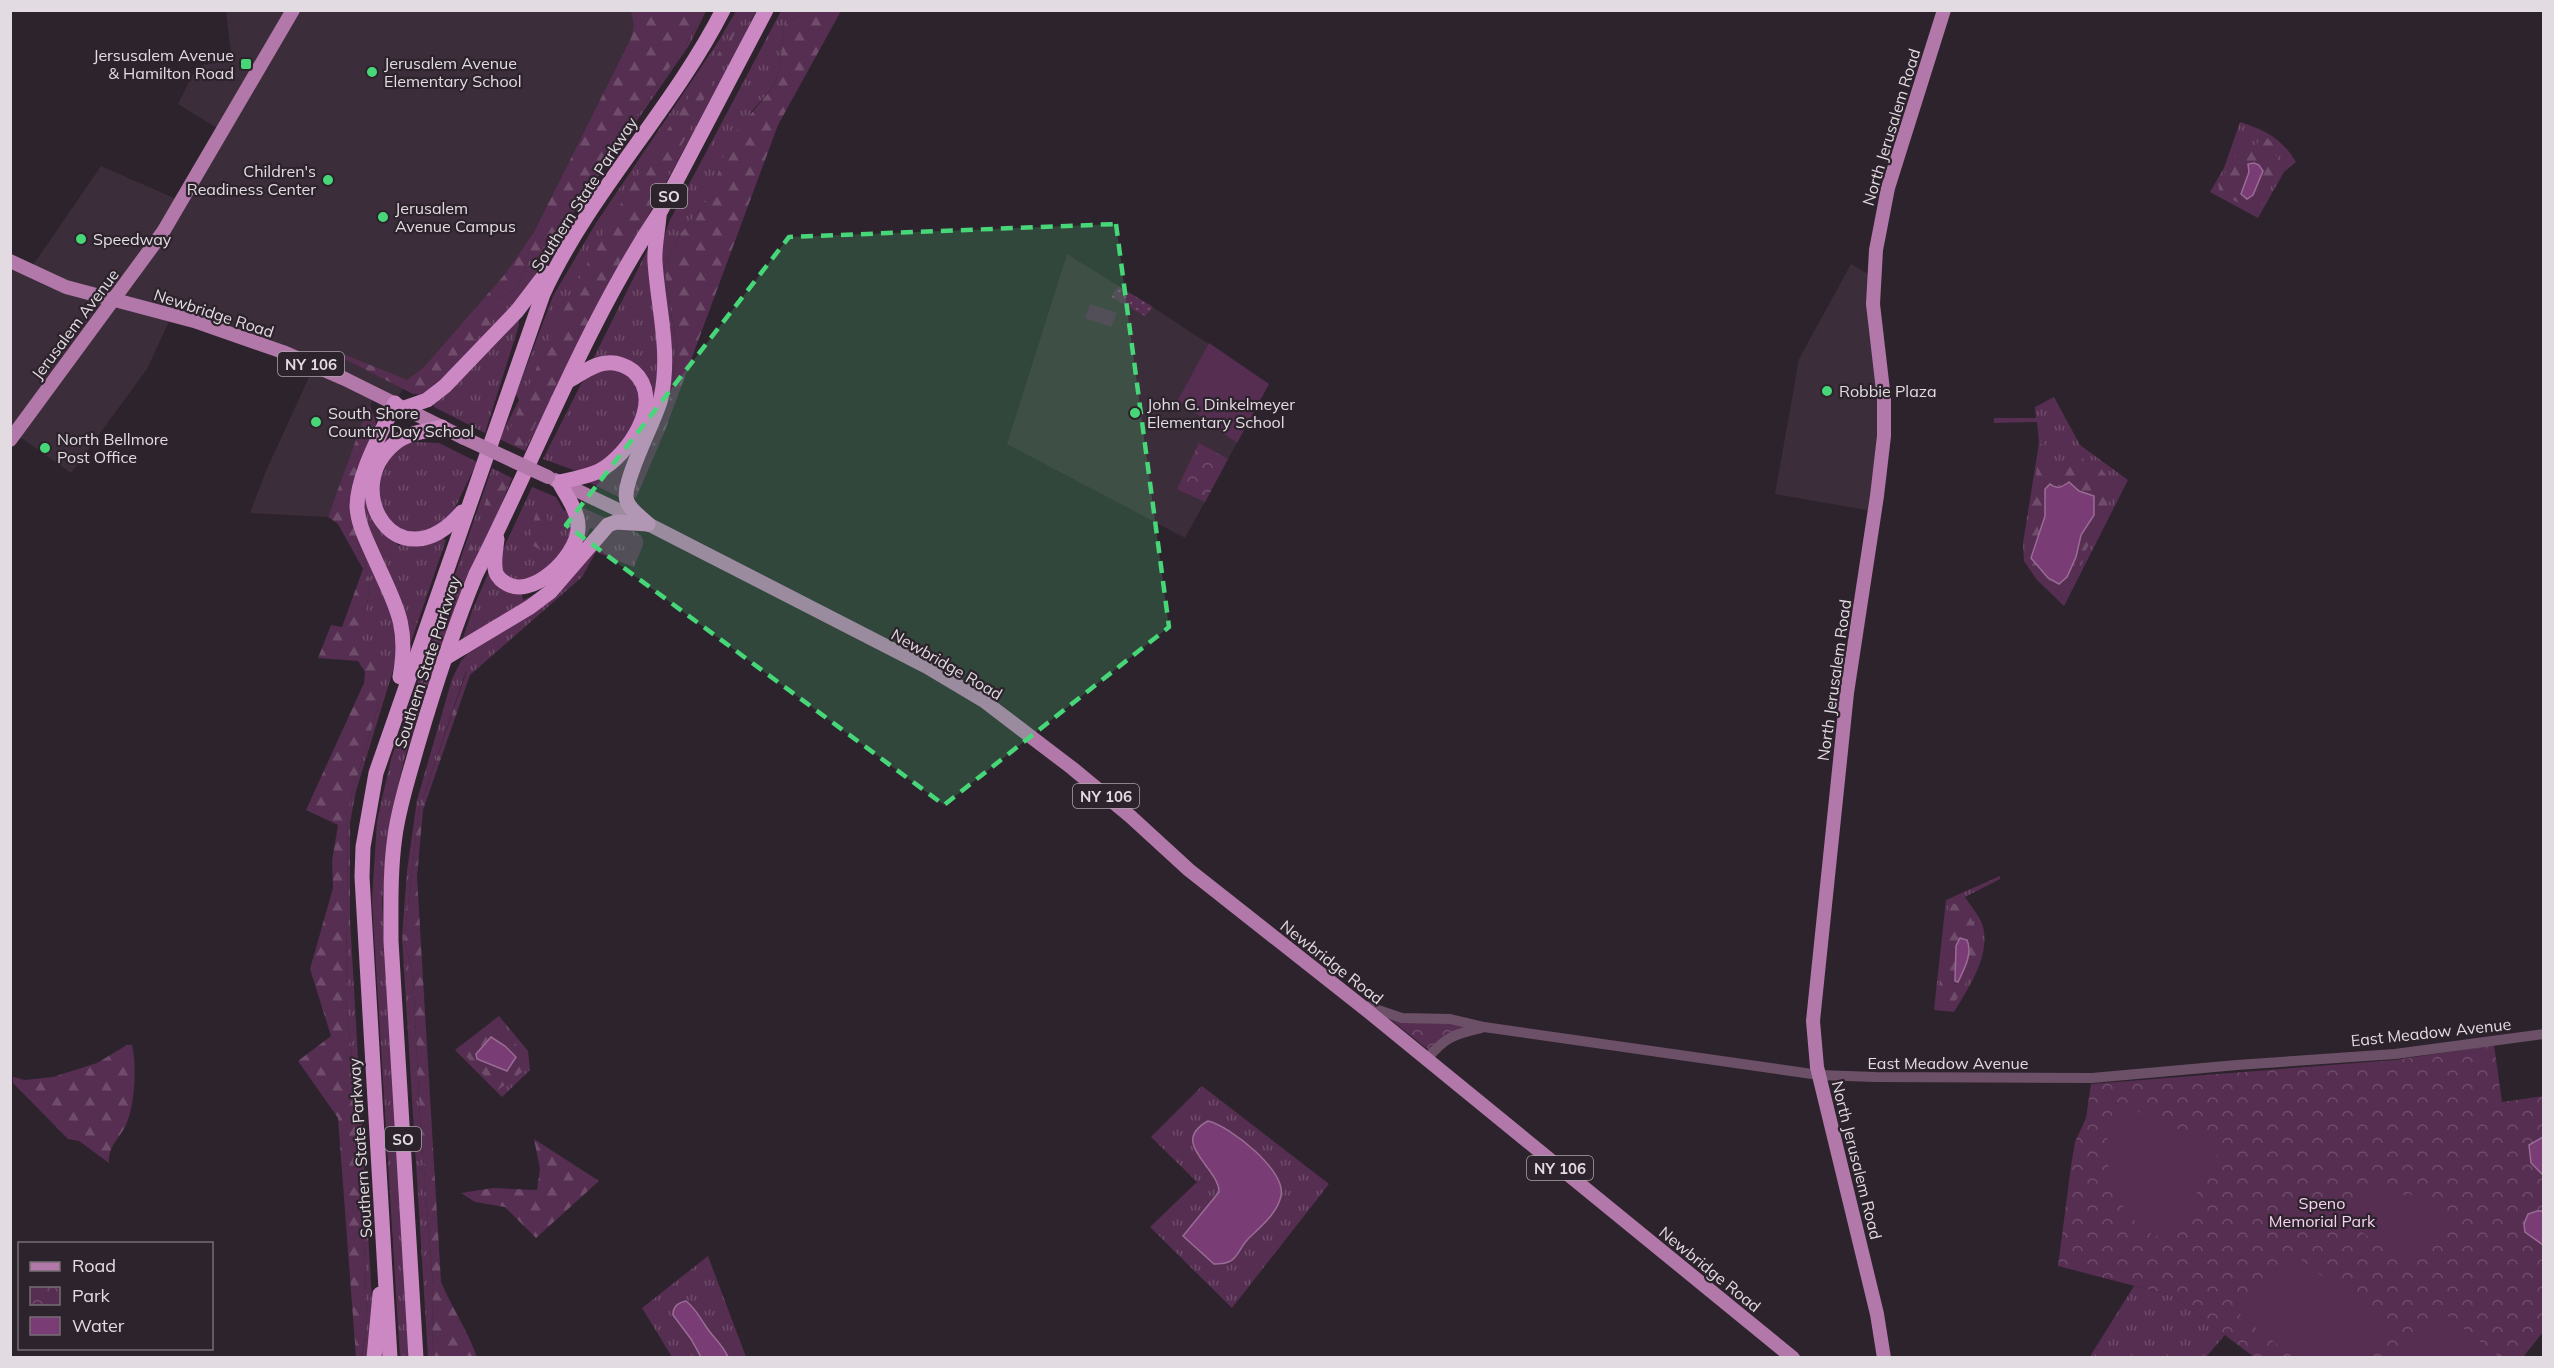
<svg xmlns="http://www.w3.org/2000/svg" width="2554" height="1368" font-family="Mulish,sans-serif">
  <defs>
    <pattern id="grass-tufts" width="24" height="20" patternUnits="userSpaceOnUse" patternTransform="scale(1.5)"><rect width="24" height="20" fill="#562e51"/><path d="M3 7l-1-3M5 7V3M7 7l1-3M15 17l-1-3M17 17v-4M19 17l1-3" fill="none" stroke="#6e4c6a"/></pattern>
    <pattern id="forest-firs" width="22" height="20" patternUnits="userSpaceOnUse" patternTransform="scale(1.5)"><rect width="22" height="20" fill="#562e51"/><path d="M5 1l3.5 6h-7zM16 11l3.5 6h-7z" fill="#6e4c6a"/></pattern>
    <pattern id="park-crowns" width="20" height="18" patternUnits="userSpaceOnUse" patternTransform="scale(1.5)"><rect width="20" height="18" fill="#562e51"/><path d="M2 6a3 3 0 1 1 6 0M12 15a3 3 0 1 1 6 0" fill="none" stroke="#6e4c6a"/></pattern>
    <pattern id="garden-dots" width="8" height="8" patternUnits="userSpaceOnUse" patternTransform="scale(1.5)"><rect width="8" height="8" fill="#562e51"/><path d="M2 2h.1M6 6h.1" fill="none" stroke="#6e4c6a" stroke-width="1.8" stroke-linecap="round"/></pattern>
  </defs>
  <rect width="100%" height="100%" fill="#2d232c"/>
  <!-- built -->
  <g fill="#3c2d3a">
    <path d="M 226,11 L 290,11 L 220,130 L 178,104 L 193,74 L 197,74 L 202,65 L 232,61 Z"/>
    <path d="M 293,11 L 644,12 L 534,232 L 505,274 L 424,367 L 407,380 L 395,403 L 375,394 L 328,517 L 250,513 L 266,471 L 314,366 L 171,317 L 147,369 L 71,473 L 17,435 L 11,443 L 11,262 L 29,271 L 101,166 L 183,202 Z"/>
    <path d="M 1067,254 L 1159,311 L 1269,384 L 1185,538 L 1007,444 Z"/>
    <path d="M 1851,264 L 1870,275 L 1880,397 L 1872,511 L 1775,494 L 1799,359 Z"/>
  </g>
  <!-- grass -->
  <g fill="url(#grass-tufts)">
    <path d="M 703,11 L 706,11 L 690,44 L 562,229 L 523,295 L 430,395 L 433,387 L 494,300 C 517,290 521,286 527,262 L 536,257 L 572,208 L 689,40 Z"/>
    <path d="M 736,11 L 756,11 L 736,53 L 602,301 L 525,451 L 499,439 L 519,400 L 516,394 L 553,296 L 596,223 L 718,42 Z"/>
    <path d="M 781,11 L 806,11 L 784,26 L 780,65 L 774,86 L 751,112 L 710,197 L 681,233 L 664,267 L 677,350 L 669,404 L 636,485 L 636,498 L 631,495 L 633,485 L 664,406 L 659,250 L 670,220 Z"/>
    <path d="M 2240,122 C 2266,130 2282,139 2296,162 L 2284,172 L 2258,218 L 2210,192 L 2224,168 Z"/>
    <path d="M 651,243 L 661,381 L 623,499 L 586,481 L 645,426 L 640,370 L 592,361 Z"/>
    <path d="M 519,319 L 519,325 L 485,433 L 434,407 L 433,403 Z"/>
    <path d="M 618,367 L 640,383 L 640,417 L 606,463 L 579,472 L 543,459 L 581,384 L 592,372 Z"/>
    <path d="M 2054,397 L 2080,445 L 2128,480 L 2064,606 L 2037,580 L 2024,561 L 2023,543 L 2039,443 L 2037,422 L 1994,423 L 1994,418 L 2036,418 L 2035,407 Z"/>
    <path d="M 370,406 L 375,418 L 377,434 L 354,497 L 393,612 L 398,636 L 395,664 L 356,791 L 350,823 L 350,919 L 373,1319 L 369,1358 L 362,1357 L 367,1321 L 360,1128 L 346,1002 L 348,808 L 379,703 L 375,654 L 362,650 L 356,637 L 367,605 L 370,582 L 349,512 L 352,485 L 375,431 L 364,418 Z"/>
    <path d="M 415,440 L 415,442 L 439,443 L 477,462 L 453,512 L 426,534 L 405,533 L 385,519 L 379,499 L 381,477 L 390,457 L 400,446 Z"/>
    <path d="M 492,468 L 512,478 L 426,690 L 404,760 L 390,823 L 382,901 L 409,1357 L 400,1358 L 372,900 L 377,821 L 391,759 Z"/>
    <path d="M 532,487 L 556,497 L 564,511 L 568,509 L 577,528 L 560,559 L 523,584 L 502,576 L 499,558 Z"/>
    <path d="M 364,493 L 369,494 L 376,524 L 399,546 L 403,542 C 417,544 427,545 440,538 L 446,540 L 411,642 L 408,642 L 361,513 Z"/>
    <path d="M 579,506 L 610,520 L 596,530 L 590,528 L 587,536 L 584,536 Z"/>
    <path d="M 621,525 C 652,538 645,539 634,567 L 596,552 L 582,577 L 470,675 L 466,671 L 419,810 L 404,940 L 413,974 L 420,1118 L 433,1285 L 432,1358 L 428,1357 L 402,937 L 407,871 L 417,800 L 452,679 L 461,661 L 474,646 L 532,611 L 598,540 Z"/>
    <path d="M 490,569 C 499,584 503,595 522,594 L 523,600 L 536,594 L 461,644 L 472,611 Z"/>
    <path d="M 2000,876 L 2000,879 L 1965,897 C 1970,905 1977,913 1981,921 C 1994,951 1969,987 1954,1012 L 1934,1010 L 1946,900 Z"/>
    <path d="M 499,1016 L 528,1051 L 530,1070 L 502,1097 L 455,1050 Z"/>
    <path d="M 1202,1086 L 1329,1184 L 1232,1308 L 1150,1227 L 1197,1182 L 1151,1137 Z"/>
    <path d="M 708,1256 L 746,1357 L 672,1357 L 642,1308 Z"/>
    <path d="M 2134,1286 L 2173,1296 L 2225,1335 L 2206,1357 L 2089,1358 Z"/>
  </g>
  <!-- forest -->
  <g fill="url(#forest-firs)" fill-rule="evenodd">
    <path d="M 631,11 L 703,11 L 689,40 L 572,208 L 537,256 L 527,262 C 521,286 517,290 494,300 L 492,322 L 424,395 L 413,394 L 345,359 L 343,354 L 407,380 L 424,367 L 505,274 L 534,232 L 631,38 L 634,25 Z"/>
    <path d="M 745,11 L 690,129 L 523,448 L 505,441 C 541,354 582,267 631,187 C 667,127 709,71 745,11 Z"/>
    <path d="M 806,11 L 841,11 L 778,125 L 664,433 L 636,498 L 636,485 L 669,404 L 677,350 L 664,267 L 681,233 L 710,197 L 729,140 L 774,86 L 780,65 L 784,26 Z"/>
    <path d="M 2266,137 L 2275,145 L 2276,157 L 2282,165 L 2259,209 L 2254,211 L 2220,193 L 2218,184 L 2238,152 L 2244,152 Z"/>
    <path d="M 364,418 L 375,431 L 352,485 L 349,512 L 370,582 L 367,605 L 357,637 L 362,650 L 376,654 L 381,665 L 379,703 L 348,808 L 346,1002 L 360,1128 L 367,1321 L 362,1357 L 356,1357 L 338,1118 L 298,1061 L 331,1036 L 310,969 L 333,888 L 332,861 L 338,825 L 306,810 L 364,683 L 365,672 L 358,661 L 318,658 L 331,625 L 342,627 L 363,569 L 338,524 L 328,517 Z"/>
    <path d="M 2042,436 L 2053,473 L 2045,489 L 2045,516 L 2031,558 L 2076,557 L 2081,535 L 2094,515 L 2079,491 L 2063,477 C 2063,461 2063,453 2080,449 L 2084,461 L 2101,469 L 2114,485 L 2112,496 L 2063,598 C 2055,597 2030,569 2027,560 C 2025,556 2025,550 2025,546 Z"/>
    <path d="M 493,474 L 511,480 L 455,582 L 480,522 Z"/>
    <path d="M 540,500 C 551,519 550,530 542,551 L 532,545 L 532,526 Z"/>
    <path d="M 467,670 L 470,675 L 423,810 L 417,877 L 441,1282 C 452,1308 468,1331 477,1357 L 432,1357 L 433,1285 L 420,1118 L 413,974 L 404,940 L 419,810 Z"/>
    <path d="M 1949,902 C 1975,909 1982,938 1976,963 C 1974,971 1967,980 1963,988 C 1958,997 1955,1004 1946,1009 L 1938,1007 L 1937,1004 ZM 1956,946 L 1968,958 L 1958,982 L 1955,971 Z"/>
    <path d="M 491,1031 L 504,1032 L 523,1052 L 525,1070 L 498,1090 L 465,1055 C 471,1045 482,1040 491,1031 Z"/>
    <path d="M 127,1045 L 132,1045 C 137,1066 135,1105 126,1125 C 119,1139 108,1146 109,1163 L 79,1141 L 68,1139 L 13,1083 L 13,1077 L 25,1080 L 53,1077 L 97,1063 Z"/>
    <path d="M 534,1139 L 599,1181 L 536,1238 L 505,1207 L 475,1202 L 461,1193 L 493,1188 L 537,1190 L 540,1169 Z"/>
  </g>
  <!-- park -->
  <g fill="url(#park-crowns)">
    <path d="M 1199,443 L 1228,459 L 1205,502 L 1177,489 Z"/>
    <path d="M 1384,1014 L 1473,1026 L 1431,1052 Z"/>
    <path d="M 2494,1045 L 2502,1102 L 2543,1096 L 2543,1332 L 2523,1357 L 2254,1357 L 2173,1296 L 2058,1266 L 2071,1166 L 2075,1142 L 2086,1118 L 2091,1084 L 2395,1060 Z"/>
  </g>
  <!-- garden -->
  <path fill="url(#garden-dots)" d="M 1118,286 L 1153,307 L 1145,316 L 1111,297 Z"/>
  <!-- pitch -->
  <g fill="#562e51">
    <path d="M 1090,304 L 1117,313 L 1111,327 L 1085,318 Z"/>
    <path d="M 1209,343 L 1269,384 L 1237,443 L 1178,400 Z"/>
    <path d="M 2117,1102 L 2221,1148 L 2170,1242 L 2143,1230 L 2124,1208 L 2109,1180 L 2107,1130 Z"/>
    <path d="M 2375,1174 L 2405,1196 L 2409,1193 L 2447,1222 L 2411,1269 L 2342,1217 Z"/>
    <path d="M 2290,1251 L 2390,1330 L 2368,1357 L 2293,1357 L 2240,1315 Z"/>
    <path d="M 2439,1309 L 2498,1356 L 2497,1357 L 2401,1357 Z"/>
  </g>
  <!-- water -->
  <g fill="#7a3c74" stroke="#996c95" stroke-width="1.5">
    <path d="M 2254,163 L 2259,165 L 2263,171 L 2253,195 L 2247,199 L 2241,194 L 2249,172 L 2248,164 Z"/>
    <path d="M 2069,482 L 2079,491 L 2094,496 L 2094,515 L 2081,535 L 2076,557 L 2067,577 L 2059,584 L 2048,578 L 2031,558 L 2045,516 L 2045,489 L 2050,484 C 2057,490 2062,487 2069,482 Z"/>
    <path d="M 1960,938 L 1967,940 C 1973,954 1964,969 1958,982 L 1955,981 L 1956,946 Z"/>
    <path d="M 491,1037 L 505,1046 L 516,1057 L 507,1071 L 477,1059 L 476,1054 Z"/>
    <path d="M 1208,1121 C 1230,1126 1287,1171 1281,1196 C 1277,1214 1260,1227 1248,1239 C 1235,1253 1239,1264 1214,1264 L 1183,1236 L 1219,1192 C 1219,1167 1168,1143 1208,1121 Z"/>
    <path d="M 2543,1137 L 2543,1175 L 2531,1163 L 2529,1145 Z"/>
    <path d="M 2537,1211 L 2543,1211 L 2543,1245 L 2525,1232 L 2524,1224 L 2528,1214 Z"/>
    <path d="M 686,1301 C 695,1308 699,1316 705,1325 C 713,1338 721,1342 728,1357 L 701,1357 L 691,1339 L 673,1315 C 673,1306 678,1303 686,1301 Z"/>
  </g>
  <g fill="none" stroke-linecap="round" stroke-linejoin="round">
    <!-- minor -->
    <g stroke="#6c5068" stroke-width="10">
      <path d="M 1366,1006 L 1402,1018 L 1450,1019 L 1484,1027 L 1819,1075 L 1875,1077 L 2092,1078 L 2237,1065 L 2395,1054 L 2544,1034"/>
      <path d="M 1427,1059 C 1444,1038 1454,1034 1481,1028"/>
    </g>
    <!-- major -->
    <g stroke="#b178a9" stroke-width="14">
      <path d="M 10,261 L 66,287 L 194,321 L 283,352 L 345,379 L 464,438"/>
      <path d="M 10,440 L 163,232 L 293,10"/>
      <path d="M 555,480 L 648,524 L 927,667 L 984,701 L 1072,768 L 1130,816 L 1189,870 L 1369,1012 L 1793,1358"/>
      <path d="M 1884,1358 L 1877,1314 L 1817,1067 L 1813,1021 L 1847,693 L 1877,496 L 1884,436 L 1884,399 L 1873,304 L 1876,250 L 1888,188 L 1944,10"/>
    </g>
    <!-- highway -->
    <g stroke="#cc88c3" stroke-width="15">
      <path d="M 395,403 C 382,432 357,475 357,507 C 358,524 366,539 373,555 C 394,603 410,623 400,677"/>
      <path d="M 404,408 L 427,400 L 445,386 L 517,311 L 546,273"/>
      <path d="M 442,427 C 427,431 406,433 394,444 C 339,490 398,586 462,512"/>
      <path d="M 648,524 C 641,517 630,510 627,501 C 620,484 656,420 661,398 C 671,352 658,308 655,262 C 654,247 658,231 659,216"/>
      <path d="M 497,539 C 496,548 494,558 495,567 C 495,573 499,579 504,582 C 531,602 577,556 578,529 C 579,512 567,497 559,482 C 572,479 587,477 599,471 C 629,455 666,400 633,371 C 626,366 616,362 607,363 C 595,363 581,374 570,380"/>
      <path d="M 445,658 L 530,607 L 550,592 L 608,525 L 616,522 L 648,524"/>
      <path d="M 374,1358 L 380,1294"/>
      <path d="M 390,1358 L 362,877 L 363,847 L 376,773 L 543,294 C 590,192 672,110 723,10"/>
      <path d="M 416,1358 L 391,941 C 391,906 390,871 395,836 C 399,806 409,776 417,747 C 434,689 453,630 476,574 C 537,454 585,325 660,212 L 766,10"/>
    </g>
    <!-- major-bridge -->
    <path stroke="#b178a9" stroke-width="14" d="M 464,438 L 548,477"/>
  </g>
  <!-- marked area -->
  <path fill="#47d779" fill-opacity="0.2" stroke="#47d779" stroke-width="4.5" stroke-dasharray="12 8" stroke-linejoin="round" d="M 1116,224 L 1169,627 L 944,805 L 566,525 L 789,237 Z"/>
  <!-- markers -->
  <g fill="#47d779" stroke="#2d232c" stroke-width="2">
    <rect x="240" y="58" width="12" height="12" rx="3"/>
    <circle cx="372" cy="72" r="6"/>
    <circle cx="328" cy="180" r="6"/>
    <circle cx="383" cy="217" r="6"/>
    <circle cx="81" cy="239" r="6"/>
    <circle cx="1827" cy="391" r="6"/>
    <circle cx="1135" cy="413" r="6"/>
    <circle cx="316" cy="422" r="6"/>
    <circle cx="45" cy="448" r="6"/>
  </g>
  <g text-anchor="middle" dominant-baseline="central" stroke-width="4.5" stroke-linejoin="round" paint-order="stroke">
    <!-- shield labels -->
    <g fill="#2d232c" stroke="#aca4ab" stroke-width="1.5">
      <rect x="651" y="184" width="36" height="24" rx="4.5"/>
      <rect x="278" y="352" width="66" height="24" rx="4.5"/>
      <rect x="1073" y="784" width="66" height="24" rx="4.5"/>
      <rect x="385" y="1127" width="36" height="24" rx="4.5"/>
      <rect x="1527" y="1156" width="66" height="24" rx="4.5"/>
    </g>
    <g font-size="15" font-weight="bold" fill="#e2dbe1">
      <text x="669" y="196">SO</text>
      <text x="311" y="364">NY 106</text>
      <text x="1106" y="796">NY 106</text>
      <text x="403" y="1139">SO</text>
      <text x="1560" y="1168">NY 106</text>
    </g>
    <!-- poi labels -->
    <g font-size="16" fill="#e2dbe1" stroke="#2d232c" text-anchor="start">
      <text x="234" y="55" text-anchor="end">Jersusalem Avenue<tspan x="234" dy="18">&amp; Hamilton Road</tspan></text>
      <text x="384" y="63">Jerusalem Avenue<tspan x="384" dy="18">Elementary School</tspan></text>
      <text x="316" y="171" text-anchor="end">Children's<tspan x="316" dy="18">Readiness Center</tspan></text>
      <text x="395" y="208">Jerusalem<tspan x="395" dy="18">Avenue Campus</tspan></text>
      <text x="93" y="239">Speedway</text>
      <text x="1839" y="391">Robbie Plaza</text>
      <text x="1147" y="404">John G. Dinkelmeyer<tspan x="1147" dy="18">Elementary School</tspan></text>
      <text x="328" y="413">South Shore<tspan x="328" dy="18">Country Day School</tspan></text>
      <text x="57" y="439">North Bellmore<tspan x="57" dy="18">Post Office</tspan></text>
    </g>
    <!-- street labels -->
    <g font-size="16" fill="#e2dbe1" stroke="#2d232c">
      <text transform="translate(1891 127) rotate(-73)">North Jerusalem Road</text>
      <text transform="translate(584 194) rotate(-57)">Southern State Parkway</text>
      <text transform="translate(214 313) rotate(18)">Newbridge Road</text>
      <text transform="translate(75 324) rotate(-53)">Jerusalem Avenue</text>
      <text transform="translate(427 662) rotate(-72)">Southern State Parkway</text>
      <text transform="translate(947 664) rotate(30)">Newbridge Road</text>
      <text transform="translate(1834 680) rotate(-82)">North Jerusalem Road</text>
      <text transform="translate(1332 962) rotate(38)">Newbridge Road</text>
      <text transform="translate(2431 1032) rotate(-6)">East Meadow Avenue</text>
      <text x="1948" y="1063">East Meadow Avenue</text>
      <text transform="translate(360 1148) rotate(-94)">Southern State Parkway</text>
      <text transform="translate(1857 1160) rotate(76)">North Jerusalem Road</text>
      <text transform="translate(1710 1269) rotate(39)">Newbridge Road</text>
    </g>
    <!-- park labels -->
    <g font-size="16" fill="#f7d2f1" stroke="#2d232c">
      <text x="2322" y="1203">Speno<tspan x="2322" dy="18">Memorial Park</tspan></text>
    </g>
  </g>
  <!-- border -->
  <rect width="2554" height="1368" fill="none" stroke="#e2dbe1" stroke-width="24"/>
  <!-- legend -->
  <rect x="18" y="1242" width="195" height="108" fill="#2d232c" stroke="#756d74" stroke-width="1.5"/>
  <rect x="30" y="1262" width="30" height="9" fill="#b178a9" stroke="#756d74" stroke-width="1.5"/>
  <text x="72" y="1272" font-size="18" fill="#e2dbe1">Road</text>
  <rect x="30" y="1287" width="30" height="18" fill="url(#park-crowns)" stroke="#756d74" stroke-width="1.5"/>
  <text x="72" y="1302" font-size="18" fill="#e2dbe1">Park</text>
  <rect x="30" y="1317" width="30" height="18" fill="#7a3c74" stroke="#756d74" stroke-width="1.5"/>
  <text x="72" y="1332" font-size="18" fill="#e2dbe1">Water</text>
</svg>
